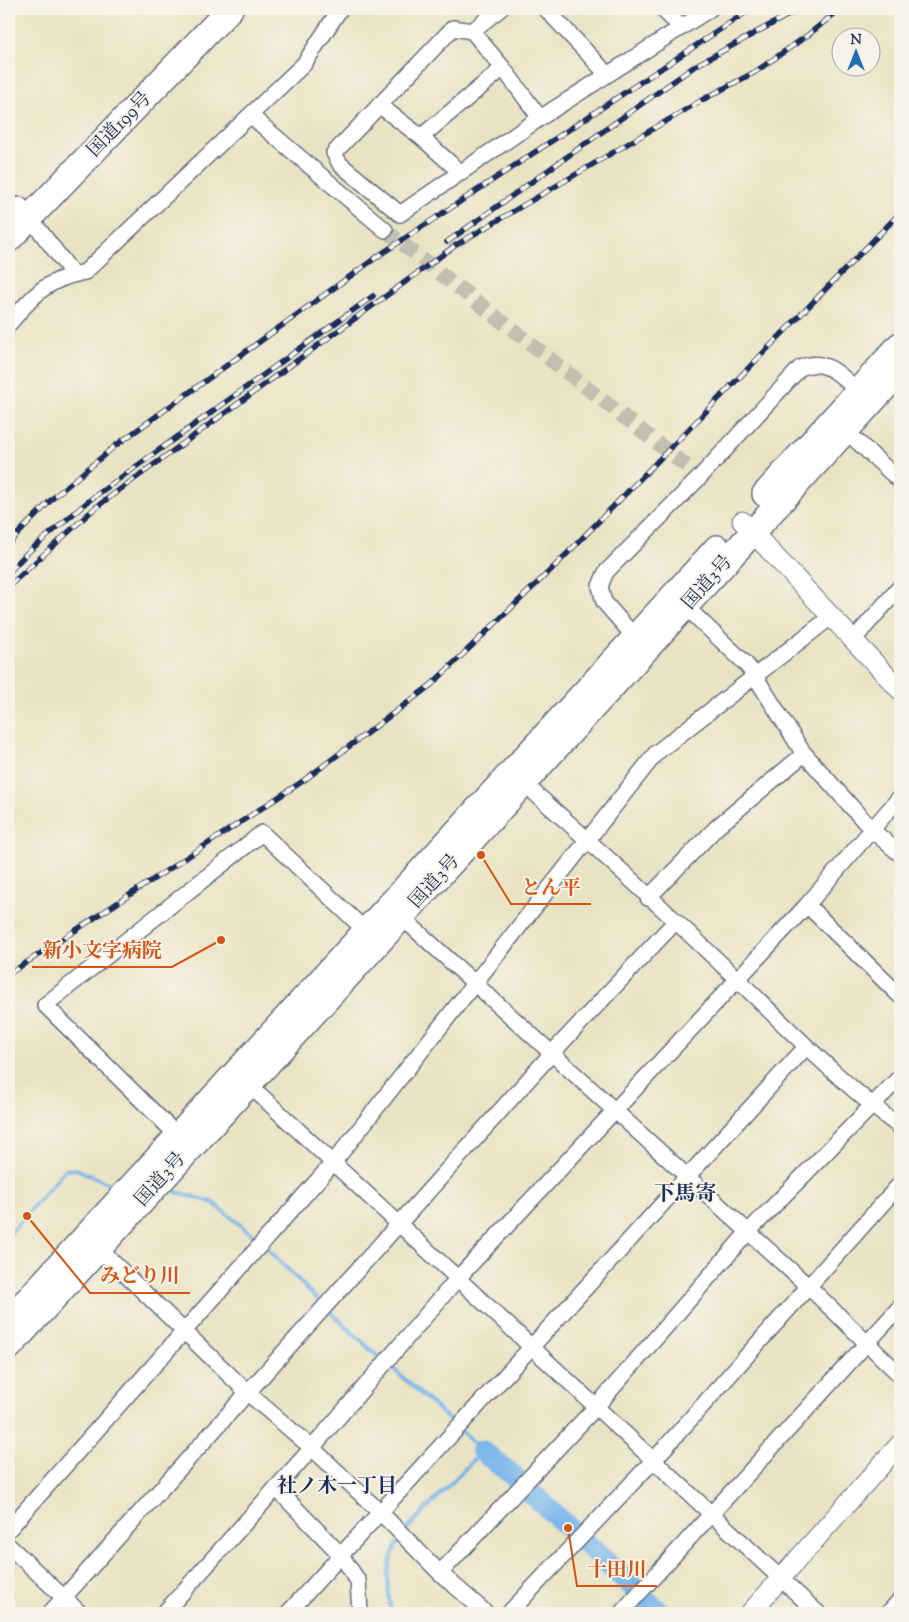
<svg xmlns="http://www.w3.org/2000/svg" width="909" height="1622" font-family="'Sorts Mill Goudy','Noto Serif JP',serif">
  <rect width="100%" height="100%" fill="#f7f3e8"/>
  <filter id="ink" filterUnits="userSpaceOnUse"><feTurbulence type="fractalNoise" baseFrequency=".02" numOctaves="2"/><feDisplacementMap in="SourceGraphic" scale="10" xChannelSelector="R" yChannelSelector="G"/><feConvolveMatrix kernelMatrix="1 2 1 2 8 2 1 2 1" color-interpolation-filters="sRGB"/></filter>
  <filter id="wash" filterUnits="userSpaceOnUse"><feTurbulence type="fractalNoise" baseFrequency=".0096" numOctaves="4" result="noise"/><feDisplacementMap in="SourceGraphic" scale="20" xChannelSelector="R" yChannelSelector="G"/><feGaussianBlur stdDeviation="1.12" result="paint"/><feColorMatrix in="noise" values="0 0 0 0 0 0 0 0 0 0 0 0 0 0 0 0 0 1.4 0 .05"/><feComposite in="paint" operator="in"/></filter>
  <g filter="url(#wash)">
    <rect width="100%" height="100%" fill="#eae3c3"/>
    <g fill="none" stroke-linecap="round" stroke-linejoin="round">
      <!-- stream -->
      <g stroke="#78b6eb" stroke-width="4">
        <path d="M 65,1170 L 76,1169 L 110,1184"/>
        <path d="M 176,1192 L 212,1202 L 259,1240"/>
        <path d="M 9,1235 L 65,1170"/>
        <path d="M 264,1245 L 318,1300"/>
        <path d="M 328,1310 L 383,1361"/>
        <path d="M 389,1365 L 456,1426"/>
        <path d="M 405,1531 L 482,1451 L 461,1431"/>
        <path d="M 391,1613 C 387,1582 384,1565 401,1537"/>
      </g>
      <!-- river -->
      <g stroke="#78b6eb" stroke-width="22">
        <path d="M 482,1451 L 511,1474 L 636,1590"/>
        <path d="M 647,1601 L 661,1613"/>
      </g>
    </g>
  </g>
  <g filter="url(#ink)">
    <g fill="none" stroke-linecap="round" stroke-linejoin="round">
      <!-- minor-tunnel -->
      <path stroke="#c1bfaf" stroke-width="15" stroke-dasharray="15 8" stroke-linecap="butt" d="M 385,230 L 693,471"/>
      <!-- minor casing -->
      <g stroke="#636e81" stroke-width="18">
        <g id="minor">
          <path d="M 546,9 L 607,74"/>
          <path d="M 662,9 L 681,27"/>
          <path d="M 472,31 L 500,9"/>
          <path d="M 379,105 L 421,137 L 461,173"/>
          <path d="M 251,116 L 385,230"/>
          <path d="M 540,118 L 503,68 L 472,31 L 453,28 L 334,153 L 340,164 L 400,214 L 540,118 L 710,9"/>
          <path d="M 421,137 L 503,68"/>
          <path d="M 20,205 L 73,274"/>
          <path d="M 9,324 C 34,295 45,280 85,272 L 304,64 L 340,9"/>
          <path d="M 847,432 L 900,481"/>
          <path d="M 686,607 L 745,663 L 755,676 L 802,751 L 872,830 L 900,854"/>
          <path d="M 854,639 L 900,587"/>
          <path d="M 640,643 L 604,602 L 600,586 L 606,572 L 700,477 L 800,368 C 827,355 845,380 864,397"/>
          <path d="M 519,779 C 593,844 666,911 737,979 C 790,1030 841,1083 900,1127"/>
          <path d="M 648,898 L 717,827 L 804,754"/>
          <path d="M 807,905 L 900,996"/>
          <path d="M 395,911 L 809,1287 L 900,1375"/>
          <path d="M 244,1080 L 818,1613"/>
          <path d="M 183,1141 L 45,1005 L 262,833 L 366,931"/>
          <path d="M 94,1244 L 249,1394 L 312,1448 L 380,1512 L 440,1573 L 486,1613"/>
          <path d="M 276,1488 L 341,1555 L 358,1581 L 360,1613"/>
          <path d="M 9,1529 L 333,1163 L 656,753 L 832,616"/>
          <path d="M 9,1546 L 80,1613"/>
          <path d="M 440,1573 L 595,1408 L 748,1232 L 900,1077"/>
          <path d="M 50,1613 L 553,1052 L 675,922"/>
          <path d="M 164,1613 L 312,1448 L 458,1278 L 807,905 L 900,797"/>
          <path d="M 288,1613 L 806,1047"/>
          <path d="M 509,1613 L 653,1461 L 900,1184"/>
          <path d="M 621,1613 L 900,1307"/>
          <path d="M 888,1613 L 900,1600"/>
        </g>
      </g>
      <!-- tertiary casing -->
      <g stroke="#636e81" stroke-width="21">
        <g id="tertiary">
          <path d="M 742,521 L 900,690"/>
          <path d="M 750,1613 L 900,1444"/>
        </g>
      </g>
      <!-- trunk casing -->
      <g stroke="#636e81" stroke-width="28">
        <g id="trunk">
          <path d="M 9,239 L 230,9"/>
          <path d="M 765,494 L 900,345"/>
          <path d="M 9,1320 L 717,548"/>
          <path d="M 9,1347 L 900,371"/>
        </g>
      </g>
      <!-- minor -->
      <use href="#minor" stroke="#fff" stroke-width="15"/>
      <!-- tertiary -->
      <use href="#tertiary" stroke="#fff" stroke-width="19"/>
      <!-- trunk -->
      <use href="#trunk" stroke="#fff" stroke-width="25"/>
      <!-- rail casing -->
      <g stroke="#1b2f5e" stroke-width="5.5">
        <g id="rail">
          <path d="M 447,242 L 695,66 L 799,9"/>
          <path d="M 9,543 L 54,497 L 115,446 L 381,254 L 751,9"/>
          <path d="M 9,572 L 27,553 L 91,499 L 373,296"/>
          <path d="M 9,586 L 95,508 L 126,485 L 456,245 L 702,100 L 755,72 L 808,35 L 840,9"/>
          <path d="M 9,974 L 303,781 L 431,685 L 557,564 L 900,213"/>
        </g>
      </g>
      <!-- rail -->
      <use href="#rail" stroke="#f7f3e8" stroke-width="4" stroke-dasharray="11" stroke-linecap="butt"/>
    </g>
  </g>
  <g text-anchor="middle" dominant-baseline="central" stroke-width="4" stroke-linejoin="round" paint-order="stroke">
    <!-- street labels -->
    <g font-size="19" fill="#1b2f5e" stroke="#f7f3e8">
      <text transform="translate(120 125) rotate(-46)">国道199号</text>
      <text transform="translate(708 583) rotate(-49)">国道3号</text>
      <text transform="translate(435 882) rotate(-48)">国道3号</text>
      <text transform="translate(161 1180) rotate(-48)">国道3号</text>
    </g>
    <!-- neighbourhood labels -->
    <g font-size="20" font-weight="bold" fill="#1b2f5e" stroke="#f7f3e8">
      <text x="337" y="1487">社ノ木一丁目</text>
    </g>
    <!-- quarter labels -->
    <g font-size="21" font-weight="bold" fill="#1b2f5e" stroke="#f7f3e8">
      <text x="685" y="1195">下馬寄</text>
    </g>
  </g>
  <!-- callouts -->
  <path fill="none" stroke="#d45514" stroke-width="2" d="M481 855L511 904H591M221 940L172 967H32M27 1216L90 1293H190M568 1528L577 1586H657"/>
  <g fill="#d45514" stroke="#f7f3e8" stroke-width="2">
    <circle cx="481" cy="855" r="5"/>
    <circle cx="221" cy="940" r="5"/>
    <circle cx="27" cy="1216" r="5"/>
    <circle cx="568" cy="1528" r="5"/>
  </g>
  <g font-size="20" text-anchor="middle" font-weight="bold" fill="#d45514" stroke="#f7f3e8" stroke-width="4" stroke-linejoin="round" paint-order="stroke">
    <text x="551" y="894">とん平</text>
    <text x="102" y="957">新小文字病院</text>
    <text x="140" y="1282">みどり川</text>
    <text x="617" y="1576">十田川</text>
  </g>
  <!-- margin -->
  <rect width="909" height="1622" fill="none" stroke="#f7f3e8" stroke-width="30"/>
  <!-- north arrow -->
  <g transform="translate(856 52)"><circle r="24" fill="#f7f3e8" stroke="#9fa5b1"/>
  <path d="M0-4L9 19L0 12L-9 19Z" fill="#1f6fb2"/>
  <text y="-8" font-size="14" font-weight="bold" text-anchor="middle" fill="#1b2f5e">N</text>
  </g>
</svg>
